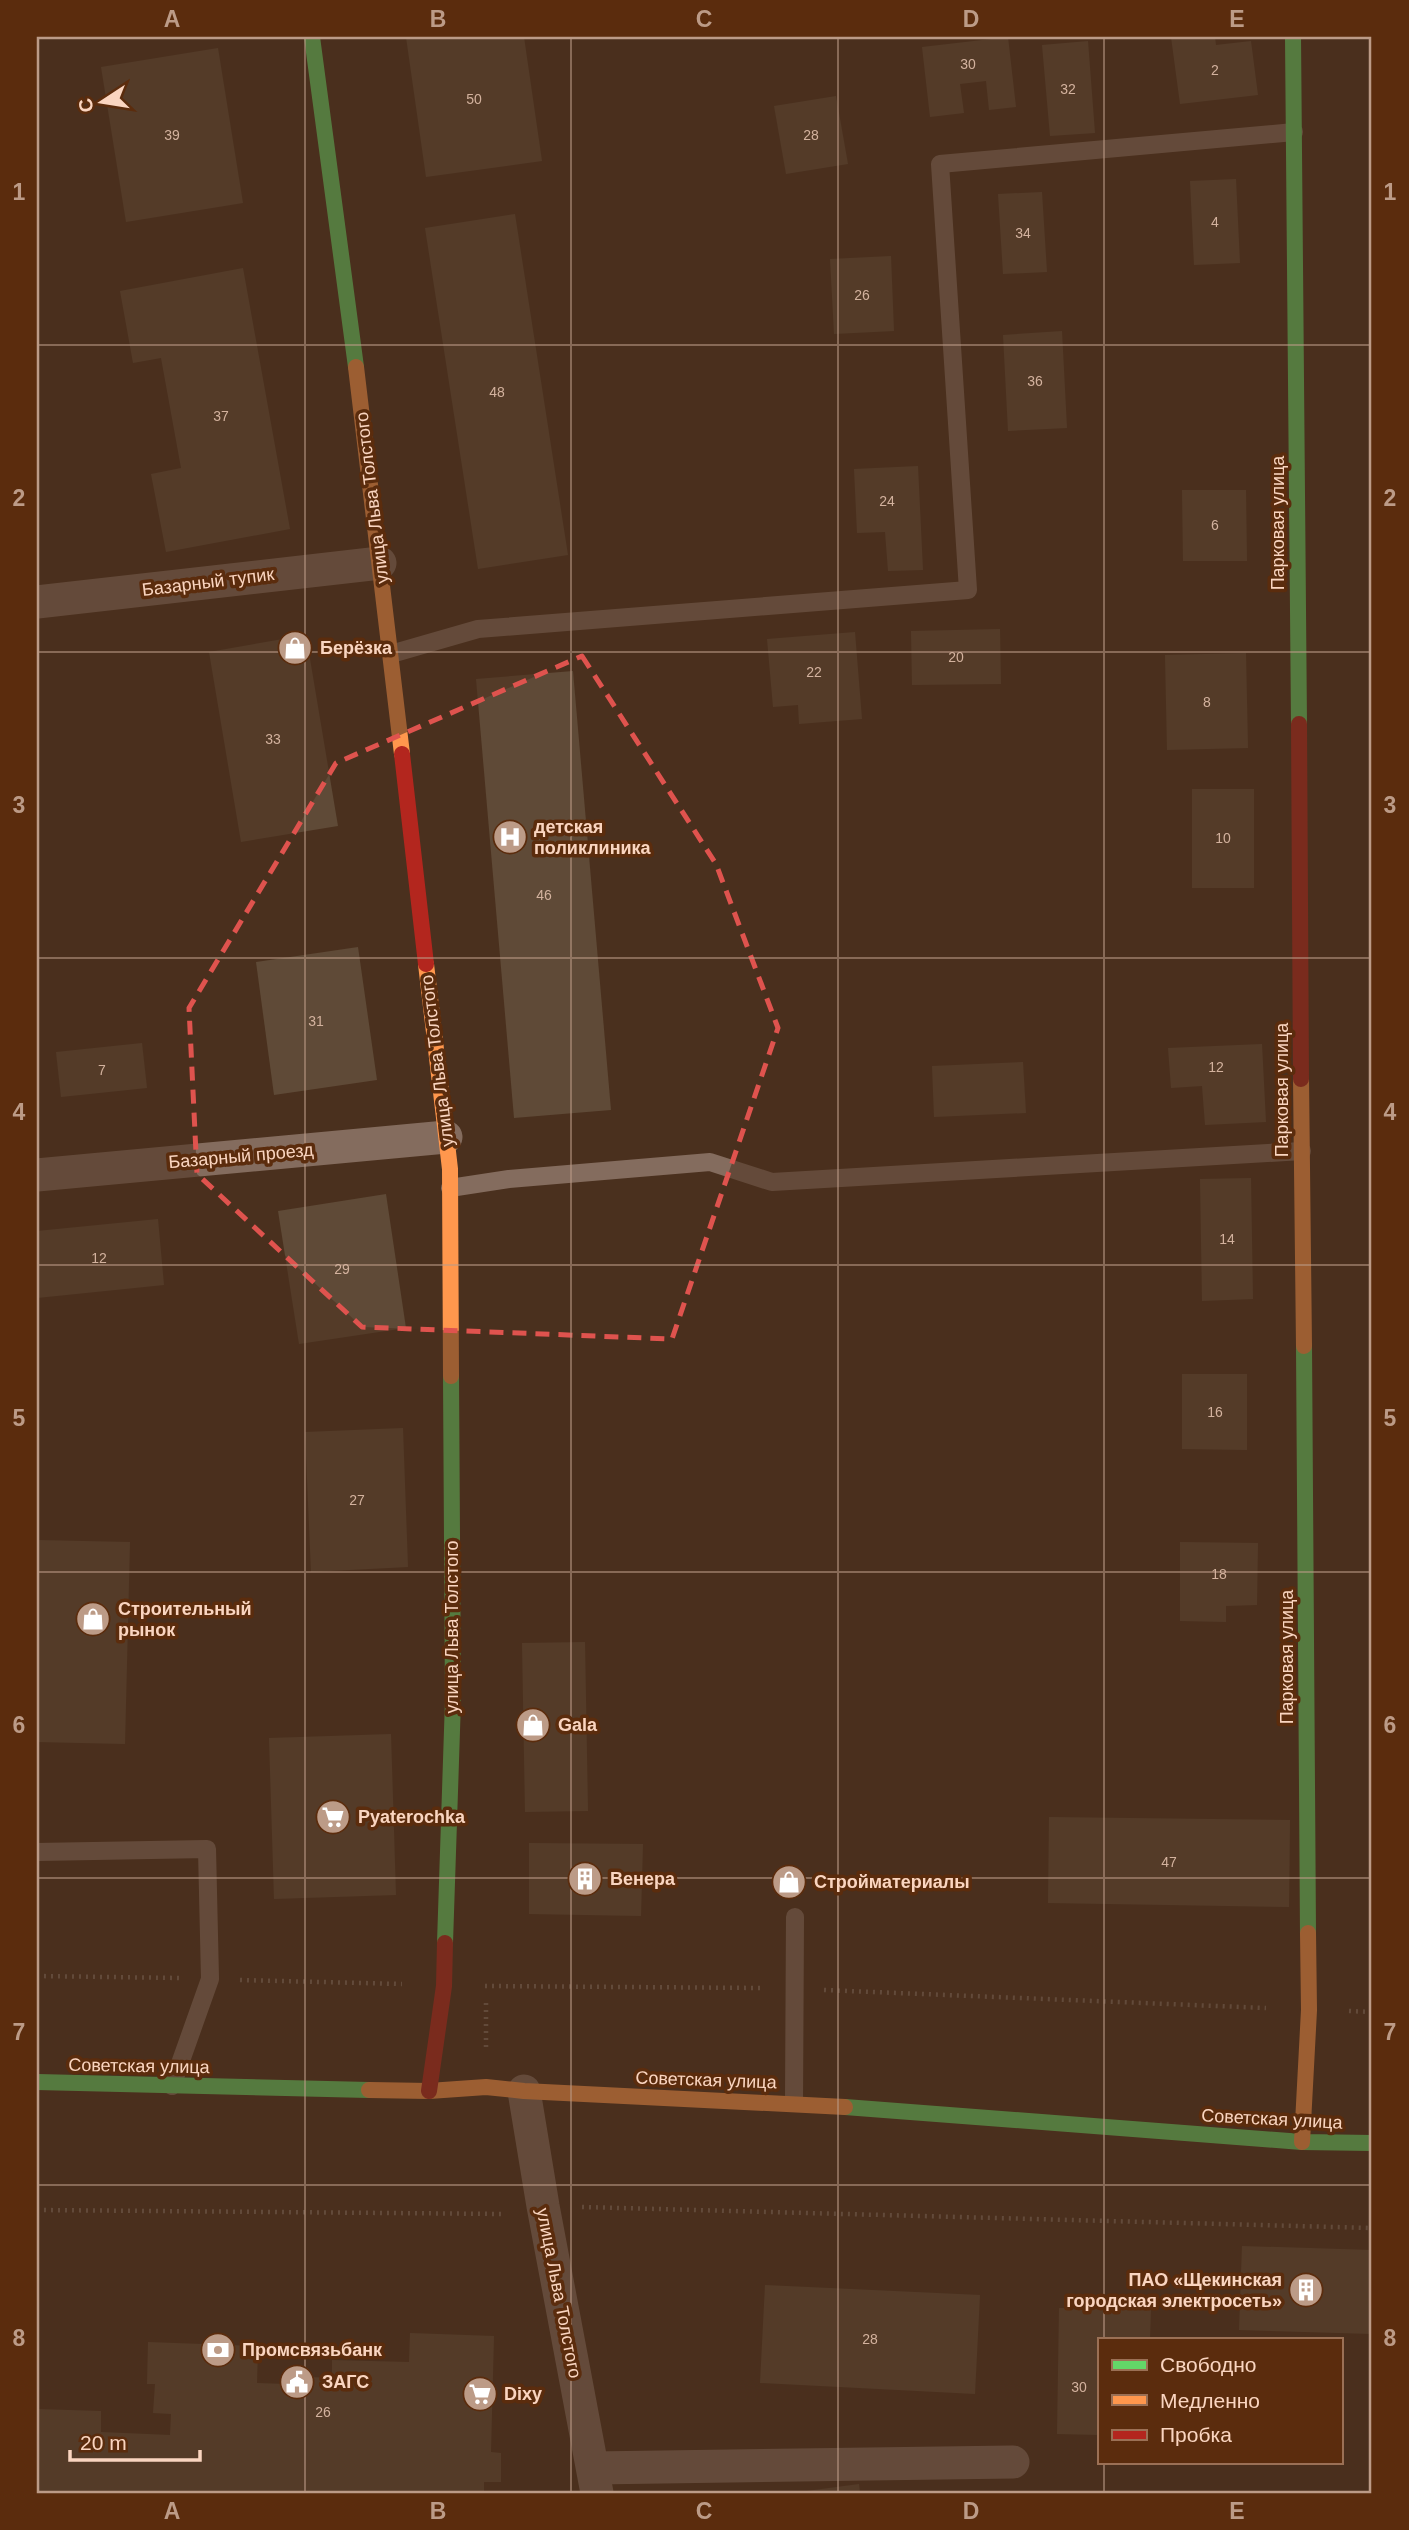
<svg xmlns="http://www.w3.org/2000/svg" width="1409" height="2530" font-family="Helvetica,sans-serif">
  <rect width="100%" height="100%" fill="#4a301e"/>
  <!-- building -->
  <g fill="#5f4a37">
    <path d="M 406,37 L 524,37 L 542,161 L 426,177 Z"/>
    <path d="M 1008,37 L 1016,107 L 989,110 L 986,81 L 960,84 L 964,113 L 930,117 L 922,47 Z"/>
    <path d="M 1171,37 L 1215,37 L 1216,45 L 1251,41 L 1258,95 L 1180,104 Z"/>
    <path d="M 1088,41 L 1095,133 L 1050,136 L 1042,45 Z"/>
    <path d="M 218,48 L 243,203 L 126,222 L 101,67 Z"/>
    <path d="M 836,96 L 848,164 L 786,174 L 774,106 Z"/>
    <path d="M 1236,179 L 1240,263 L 1194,265 L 1190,181 Z"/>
    <path d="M 1042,192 L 1047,272 L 1003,274 L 998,194 Z"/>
    <path d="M 515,214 L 568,555 L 478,569 L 425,228 Z"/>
    <path d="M 891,256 L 894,331 L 834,334 L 830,259 Z"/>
    <path d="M 243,268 L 290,529 L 166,552 L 151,474 L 181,468 L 161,358 L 133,363 L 120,291 Z"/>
    <path d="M 1062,331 L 1067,428 L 1008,431 L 1003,335 Z"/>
    <path d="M 918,466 L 923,570 L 888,571 L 885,532 L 857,533 L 854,469 Z"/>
    <path d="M 1182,490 L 1246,490 L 1247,561 L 1183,561 Z"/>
    <path d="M 1000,629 L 1001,684 L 912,685 L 911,631 Z"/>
    <path d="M 855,632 L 862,719 L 799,724 L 798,705 L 773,707 L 767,639 Z"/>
    <path d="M 306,635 L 338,826 L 241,842 L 209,652 Z"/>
    <path d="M 1246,653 L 1248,748 L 1167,750 L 1165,655 Z"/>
    <path d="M 573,671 L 611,1110 L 514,1118 L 476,679 Z"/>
    <rect x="1192" y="789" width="62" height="99"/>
    <path d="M 358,947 L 377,1080 L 274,1095 L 256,962 Z"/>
    <path d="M 142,1043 L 147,1088 L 61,1097 L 56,1052 Z"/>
    <path d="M 1262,1044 L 1266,1122 L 1205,1125 L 1202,1086 L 1171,1088 L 1168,1048 Z"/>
    <path d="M 1023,1062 L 1026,1113 L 934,1117 L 932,1066 Z"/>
    <path d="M 1251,1178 L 1253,1299 L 1202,1301 L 1200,1179 Z"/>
    <path d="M 386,1194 L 406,1328 L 299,1344 L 278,1211 Z"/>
    <path d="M 158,1219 L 164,1285 L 37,1298 L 37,1231 Z"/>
    <path d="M 1182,1374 L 1247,1374 L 1247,1450 L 1182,1449 Z"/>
    <path d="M 403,1428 L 408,1567 L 311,1572 L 305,1432 Z"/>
    <path d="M 37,1540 L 130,1542 L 125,1744 L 37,1742 Z"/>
    <path d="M 1180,1542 L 1258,1543 L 1257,1605 L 1226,1606 L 1226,1622 L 1180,1621 Z"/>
    <path d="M 585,1642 L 588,1811 L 525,1812 L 522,1643 Z"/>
    <path d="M 391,1734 L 396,1895 L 274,1899 L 269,1738 Z"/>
    <path d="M 1049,1817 L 1290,1820 L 1289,1907 L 1048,1903 Z"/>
    <path d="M 529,1843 L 643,1844 L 641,1916 L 529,1914 Z"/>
    <path d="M 1242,2246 L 1372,2250 L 1372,2334 L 1239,2330 Z"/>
    <path d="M 765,2285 L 980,2295 L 975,2394 L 760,2383 Z"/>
    <path d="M 1059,2308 L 1151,2309 L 1150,2339 L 1099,2339 L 1099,2435 L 1057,2434 Z"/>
    <path d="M 410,2333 L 494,2336 L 491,2452 L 501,2453 L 501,2482 L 484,2482 L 484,2493 L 37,2493 L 37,2409 L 101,2411 L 101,2432 L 170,2435 L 171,2414 L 153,2413 L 155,2384 L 147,2384 L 148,2342 L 258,2346 L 257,2383 L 286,2384 L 287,2376 L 332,2378 L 332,2360 L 409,2362 Z"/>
    <path d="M 859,2484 L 860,2493 L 799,2493 L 799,2492 Z"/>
  </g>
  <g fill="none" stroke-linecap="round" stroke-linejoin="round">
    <!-- path -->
    <g stroke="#7f6a5d" stroke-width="4.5" stroke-dasharray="2 5" stroke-linecap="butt">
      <path d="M 37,1976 L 179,1978"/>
      <path d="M 240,1980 L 402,1984"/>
      <path d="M 485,1986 L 763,1988"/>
      <path d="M 824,1990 L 1266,2008"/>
      <path d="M 1349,2011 L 1372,2012"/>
      <path d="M 486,2047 L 486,2003"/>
      <path d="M 582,2207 L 1372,2228"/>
      <path d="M 37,2210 L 505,2214"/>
    </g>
    <!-- lane -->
    <g stroke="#846c5e" stroke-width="18">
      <path d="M 391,654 L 478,629 L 968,590 L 940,164 L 1294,132"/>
      <path d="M 450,1188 L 509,1179 L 710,1162 L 772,1182 L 1302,1151"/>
      <path d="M 37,1852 L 207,1849 L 210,1979 L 172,2086"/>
      <path d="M 794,2103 L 795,1917"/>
    </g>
    <!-- street -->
    <g stroke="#846c5e" stroke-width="33">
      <path d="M 37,602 L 380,563"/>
      <path d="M 37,1175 L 446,1137"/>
      <path d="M 524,2091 L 543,2206 L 597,2493"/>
      <path d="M 593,2468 L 1013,2462"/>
    </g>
    <!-- fast -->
    <g stroke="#63d668" stroke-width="16">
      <path d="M 312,37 L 356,367"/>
      <path d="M 1293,37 L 1299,724"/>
      <path d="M 1304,1346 L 1308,1933"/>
      <path d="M 445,1943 L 453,1700 L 451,1376"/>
      <path d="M 37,2082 L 369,2090"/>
      <path d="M 845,2107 L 1302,2142 L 1372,2143"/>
    </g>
    <!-- slow -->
    <g stroke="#ff974d" stroke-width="16">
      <path d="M 356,367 L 402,754"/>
      <path d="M 426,964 L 450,1169 L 451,1376"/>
      <path d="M 1301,1079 L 1304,1346"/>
      <path d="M 369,2090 L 429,2091 L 486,2087 L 524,2091 L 845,2107"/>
      <path d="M 1302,2142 L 1309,2010 L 1308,1933"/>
    </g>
    <!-- jam -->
    <g stroke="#b3261e" stroke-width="16">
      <path d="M 1299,724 L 1301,1079"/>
      <path d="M 402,754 L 426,964"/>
      <path d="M 429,2091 L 444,1986 L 445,1943"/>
    </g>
  </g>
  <!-- marked area -->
  <path d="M0 0H1409V2530H0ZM 582,656 L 716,864 L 778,1028 L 672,1339 L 362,1327 L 197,1174 L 189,1008 L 336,763 Z" fill="#4a301e" fill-opacity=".55" fill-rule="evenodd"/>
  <path fill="none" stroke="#df534e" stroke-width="5" stroke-dasharray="14 9" stroke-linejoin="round" d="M 582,656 L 716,864 L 778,1028 L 672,1339 L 362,1327 L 197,1174 L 189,1008 L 336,763 Z"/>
  <!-- grid -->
  <path fill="none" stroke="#bc9b87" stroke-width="2" stroke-opacity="0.55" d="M 305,37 L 305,2493M 571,37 L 571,2493M 838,37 L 838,2493M 1104,37 L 1104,2339M 37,345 L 1372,345M 37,652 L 1372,652M 37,958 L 1372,958M 37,1265 L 1372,1265M 37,1572 L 1372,1572M 37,1878 L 1372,1878M 37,2185 L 1372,2185M 1104,2462 L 1104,2493"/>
  <!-- icons -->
  <defs>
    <g id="shop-disc" transform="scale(1.75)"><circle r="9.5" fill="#bc9b87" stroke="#5b2c0d"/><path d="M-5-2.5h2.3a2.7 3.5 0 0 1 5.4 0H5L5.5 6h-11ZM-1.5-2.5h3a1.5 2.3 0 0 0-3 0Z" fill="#fff"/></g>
    <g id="hospital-disc" transform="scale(1.75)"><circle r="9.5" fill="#bc9b87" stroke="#5b2c0d"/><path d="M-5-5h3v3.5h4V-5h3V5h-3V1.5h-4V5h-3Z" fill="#fff"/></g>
    <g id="supermarket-disc" transform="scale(1.75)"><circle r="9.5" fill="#bc9b87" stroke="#5b2c0d"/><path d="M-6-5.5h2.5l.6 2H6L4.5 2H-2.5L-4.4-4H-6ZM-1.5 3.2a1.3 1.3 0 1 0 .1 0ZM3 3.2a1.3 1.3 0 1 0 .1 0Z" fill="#fff"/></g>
    <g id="building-disc" transform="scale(1.75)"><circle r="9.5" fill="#bc9b87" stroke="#5b2c0d"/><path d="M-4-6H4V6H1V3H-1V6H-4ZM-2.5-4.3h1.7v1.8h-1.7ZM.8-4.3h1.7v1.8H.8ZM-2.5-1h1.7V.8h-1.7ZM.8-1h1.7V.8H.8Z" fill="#fff"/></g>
    <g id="bank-disc" transform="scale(1.75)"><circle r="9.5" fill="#bc9b87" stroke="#5b2c0d"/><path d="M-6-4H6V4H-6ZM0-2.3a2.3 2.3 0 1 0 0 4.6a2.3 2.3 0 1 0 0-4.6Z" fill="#fff"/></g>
    <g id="civic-disc" transform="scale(1.75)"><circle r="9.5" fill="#bc9b87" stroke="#5b2c0d"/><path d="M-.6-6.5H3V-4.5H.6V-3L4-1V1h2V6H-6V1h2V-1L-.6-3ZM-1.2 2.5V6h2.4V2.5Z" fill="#fff"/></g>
  </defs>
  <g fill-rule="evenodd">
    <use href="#shop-disc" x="295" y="648"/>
    <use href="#hospital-disc" x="510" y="837"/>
    <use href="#shop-disc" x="93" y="1619"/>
    <use href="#shop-disc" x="533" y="1725"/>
    <use href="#supermarket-disc" x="333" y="1817"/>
    <use href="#building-disc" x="585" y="1879"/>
    <use href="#shop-disc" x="789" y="1882"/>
    <use href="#building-disc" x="1306" y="2290"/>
    <use href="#bank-disc" x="218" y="2350"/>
    <use href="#civic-disc" x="297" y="2382"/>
    <use href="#supermarket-disc" x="480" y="2394"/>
  </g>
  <g text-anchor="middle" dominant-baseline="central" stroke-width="7" stroke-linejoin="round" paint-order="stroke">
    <!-- number labels -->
    <g font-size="14" fill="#d3b29e">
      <text x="968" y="64">30</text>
      <text x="1215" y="70">2</text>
      <text x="1068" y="89">32</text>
      <text x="474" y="99">50</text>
      <text x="172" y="135">39</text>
      <text x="811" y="135">28</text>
      <text x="1215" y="222">4</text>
      <text x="1023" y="233">34</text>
      <text x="862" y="295">26</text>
      <text x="1035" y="381">36</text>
      <text x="497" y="392">48</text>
      <text x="221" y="416">37</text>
      <text x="887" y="501">24</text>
      <text x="1215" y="525">6</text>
      <text x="956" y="657">20</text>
      <text x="814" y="672">22</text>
      <text x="1207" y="702">8</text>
      <text x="273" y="739">33</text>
      <text x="1223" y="838">10</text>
      <text x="544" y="895">46</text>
      <text x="316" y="1021">31</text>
      <text x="1216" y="1067">12</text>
      <text x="102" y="1070">7</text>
      <text x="1227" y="1239">14</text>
      <text x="99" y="1258">12</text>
      <text x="342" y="1269">29</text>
      <text x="1215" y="1412">16</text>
      <text x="357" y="1500">27</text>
      <text x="1219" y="1574">18</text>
      <text x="1169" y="1862">47</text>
      <text x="870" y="2339">28</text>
      <text x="1079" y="2387">30</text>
      <text x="323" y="2412">26</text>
    </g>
    <!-- street labels -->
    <g font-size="18" fill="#fad5c0" stroke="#5b2c0d">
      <text transform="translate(372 498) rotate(-97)">улица Льва Толстого</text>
      <text transform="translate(1278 523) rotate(-90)">Парковая улица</text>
      <text transform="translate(208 582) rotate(-7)">Базарный тупик</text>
      <text transform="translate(437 1061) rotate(-97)">улица Льва Толстого</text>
      <text transform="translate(1282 1090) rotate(-90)">Парковая улица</text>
      <text transform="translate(241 1156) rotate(-5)">Базарный проезд</text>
      <text transform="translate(452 1627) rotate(-90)">улица Льва Толстого</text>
      <text transform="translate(1287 1657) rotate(-90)">Парковая улица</text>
      <text transform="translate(139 2066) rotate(1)">Советская улица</text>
      <text transform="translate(706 2080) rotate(2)">Советская улица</text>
      <text transform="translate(1272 2119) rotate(3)">Советская улица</text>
      <text transform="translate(559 2293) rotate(79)">улица Льва Толстого</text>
    </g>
    <!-- poi labels -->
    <g font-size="18" font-weight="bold" fill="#fad5c0" stroke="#5b2c0d" text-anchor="start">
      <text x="320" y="648">Берёзка</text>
      <text x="534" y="827">детская<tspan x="534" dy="21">поликлиника</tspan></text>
      <text x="118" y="1609">Строительный<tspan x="118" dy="21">рынок</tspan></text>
      <text x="558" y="1725">Gala</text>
      <text x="358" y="1817">Pyaterochka</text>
      <text x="610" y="1879">Венера</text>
      <text x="814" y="1882">Стройматериалы</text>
      <text x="1282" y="2280" text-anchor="end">ПАО «Щекинская<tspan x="1282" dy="21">городская электросеть»</tspan></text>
      <text x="242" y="2350">Промсвязьбанк</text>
      <text x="322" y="2382">ЗАГС</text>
      <text x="504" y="2394">Dixy</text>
    </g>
  </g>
  <!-- border -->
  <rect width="1409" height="2530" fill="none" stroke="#5b2c0d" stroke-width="77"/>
  <!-- legend -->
  <rect x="1098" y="2338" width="245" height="126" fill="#5b2c0d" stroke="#9b7055" stroke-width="2"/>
  <rect x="1112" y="2360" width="35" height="10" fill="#63d668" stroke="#9b7055" stroke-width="2"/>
  <text x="1160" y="2372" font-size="21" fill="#fad5c0">Свободно</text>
  <rect x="1112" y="2395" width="35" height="10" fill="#ff974d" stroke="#9b7055" stroke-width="2"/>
  <text x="1160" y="2408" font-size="21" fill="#fad5c0">Медленно</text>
  <rect x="1112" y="2430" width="35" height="10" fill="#b3261e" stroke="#9b7055" stroke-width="2"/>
  <text x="1160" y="2442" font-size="21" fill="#fad5c0">Пробка</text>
  <!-- north arrow -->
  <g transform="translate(102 102) rotate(258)" stroke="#5b2c0d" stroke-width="5" paint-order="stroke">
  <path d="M0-5L12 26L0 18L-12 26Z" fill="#fad5c0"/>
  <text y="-10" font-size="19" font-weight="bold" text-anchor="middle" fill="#fad5c0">С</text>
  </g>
  <!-- scale -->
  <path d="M70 2450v10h130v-10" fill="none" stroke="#fad5c0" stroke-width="3.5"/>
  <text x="80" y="2450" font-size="21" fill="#fad5c0" stroke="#5b2c0d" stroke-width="5" paint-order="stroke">20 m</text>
  <rect x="38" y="38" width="1332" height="2454" fill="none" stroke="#bc9b87" stroke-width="2.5"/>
  <g font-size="23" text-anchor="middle" font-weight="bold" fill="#bc9b87">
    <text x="172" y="27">A</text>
    <text x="438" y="27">B</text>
    <text x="704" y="27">C</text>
    <text x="971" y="27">D</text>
    <text x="1237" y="27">E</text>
    <text x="19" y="200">1</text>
    <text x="1390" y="200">1</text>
    <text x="19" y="506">2</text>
    <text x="1390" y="506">2</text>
    <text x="19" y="813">3</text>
    <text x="1390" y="813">3</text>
    <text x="19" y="1120">4</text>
    <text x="1390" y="1120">4</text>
    <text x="19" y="1426">5</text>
    <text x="1390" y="1426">5</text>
    <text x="19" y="1733">6</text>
    <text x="1390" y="1733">6</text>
    <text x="19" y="2040">7</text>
    <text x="1390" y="2040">7</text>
    <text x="19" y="2346">8</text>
    <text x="1390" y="2346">8</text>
    <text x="172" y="2519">A</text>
    <text x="438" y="2519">B</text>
    <text x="704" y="2519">C</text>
    <text x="971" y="2519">D</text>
    <text x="1237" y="2519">E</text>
  </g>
</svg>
